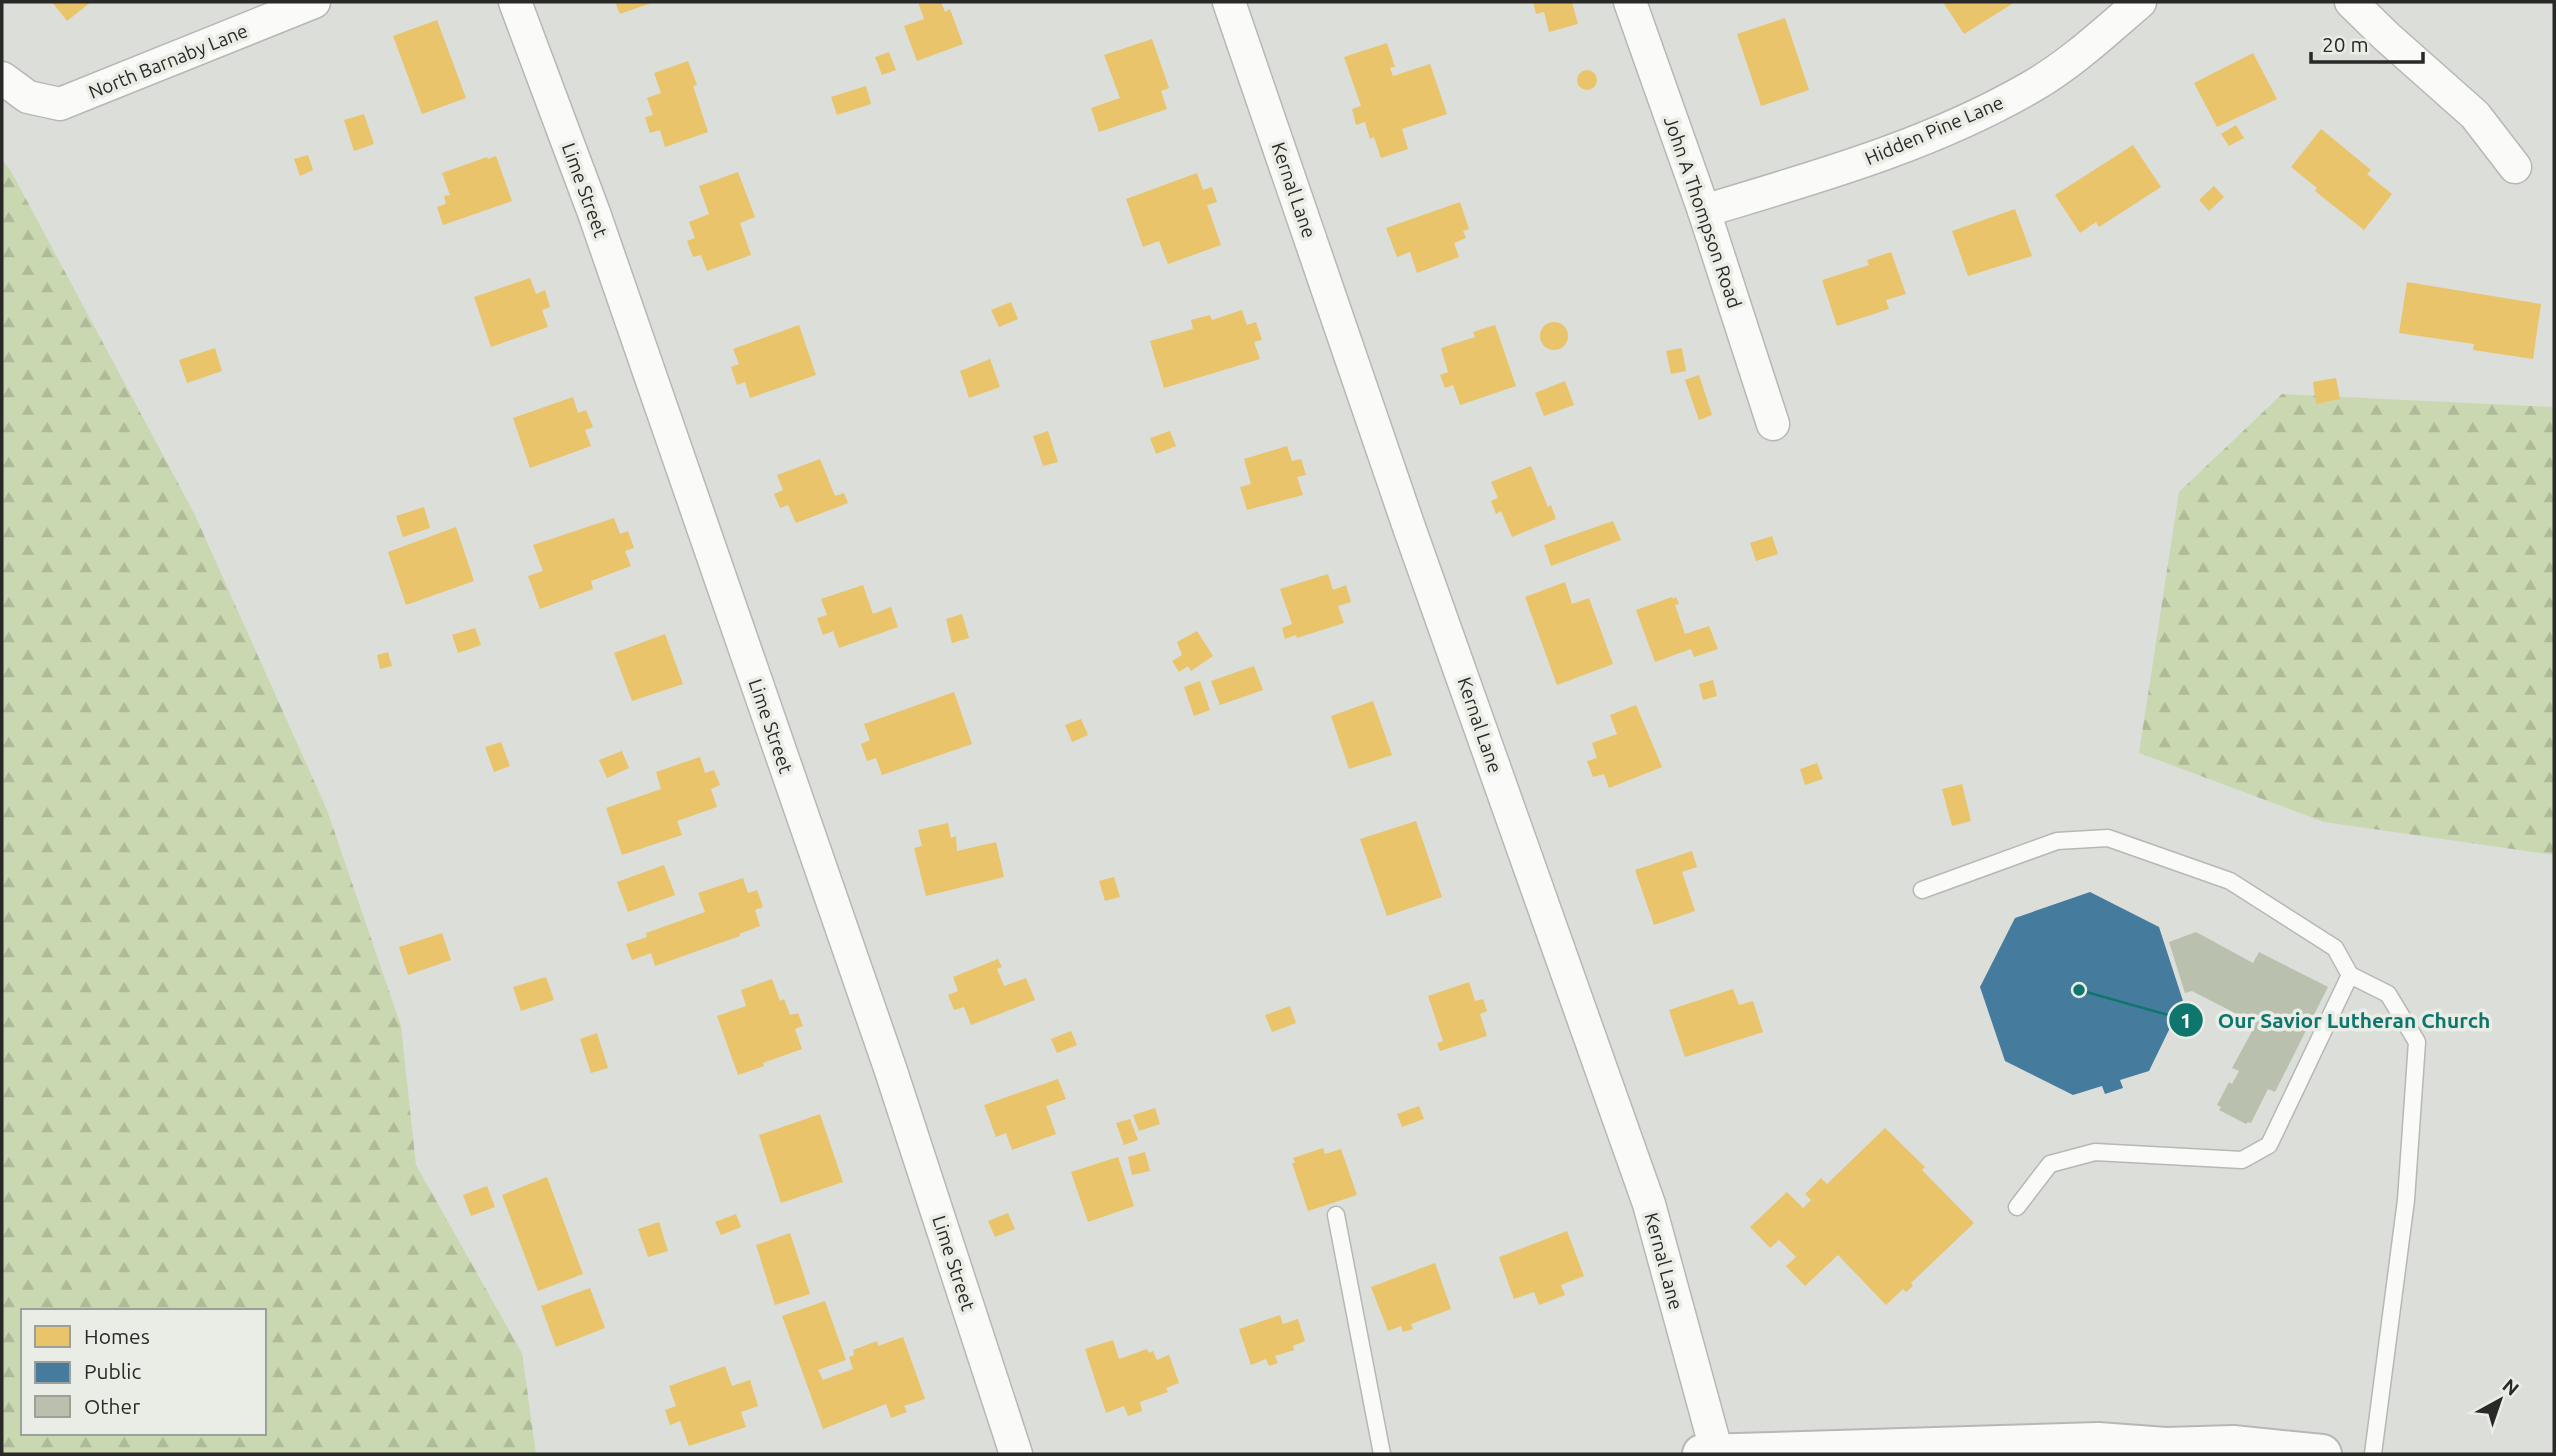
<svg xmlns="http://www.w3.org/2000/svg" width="2556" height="1456" font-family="Ubuntu,sans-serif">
  <defs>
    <pattern id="forest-firs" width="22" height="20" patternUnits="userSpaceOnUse" patternTransform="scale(1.75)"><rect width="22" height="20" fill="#cad8b1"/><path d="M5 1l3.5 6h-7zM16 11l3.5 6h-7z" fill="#aeba98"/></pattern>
  </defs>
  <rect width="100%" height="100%" fill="#dcdeda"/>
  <!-- forest -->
  <g fill="url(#forest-firs)" fill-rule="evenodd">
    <path d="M 2,160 L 11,171 L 194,513 L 327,810 L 401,1026 L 416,1165 L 522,1353 L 536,1454 L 2,1454 ZM 23,1311 L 264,1311 L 264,1433 L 23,1433 Z"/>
    <path d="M 2282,394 L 2554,407 L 2554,855 L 2324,822 L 2139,753 L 2179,492 Z"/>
  </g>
  <!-- homes -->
  <g fill="#e9c46a">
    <path d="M 52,2 L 91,2 L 67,21 Z"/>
    <path d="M 615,2 L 654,2 L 620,14 Z"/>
    <path d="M 918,2 L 941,2 L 945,12 L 950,9 L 963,44 L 917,61 L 904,26 L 924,19 Z"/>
    <path d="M 1533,2 L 1572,2 L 1578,24 L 1549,32 L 1544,12 L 1536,14 Z"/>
    <path d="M 1943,2 L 2015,2 L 1964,34 Z"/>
    <path d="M 1785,18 L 1809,90 L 1761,106 L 1737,34 Z"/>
    <path d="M 437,20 L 466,98 L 422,114 L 393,36 Z"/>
    <path d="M 1152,39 L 1169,88 L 1161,91 L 1167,109 L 1099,132 L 1091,108 L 1120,98 L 1104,55 Z"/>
    <path d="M 1387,43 L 1395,67 L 1390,68 L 1393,76 L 1430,64 L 1447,114 L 1402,129 L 1408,149 L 1381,158 L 1374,137 L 1370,139 L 1365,122 L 1356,125 L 1352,109 L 1361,106 L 1344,57 Z"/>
    <path d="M 889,52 L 896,70 L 882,75 L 875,57 Z"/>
    <path d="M 2253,53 L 2277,99 L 2217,127 L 2194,83 Z"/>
    <path d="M 688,61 L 697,85 L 693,86 L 708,132 L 665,147 L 660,130 L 650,133 L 645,117 L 653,115 L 647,98 L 661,93 L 654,73 Z"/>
    <circle cx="1587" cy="80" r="10"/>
    <path d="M 866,86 L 871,104 L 837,115 L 831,97 Z"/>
    <path d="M 364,114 L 374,144 L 354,151 L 344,120 Z"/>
    <path d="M 2236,125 L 2244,138 L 2229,146 L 2221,134 Z"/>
    <path d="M 2321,129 L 2371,170 L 2367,174 L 2392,194 L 2364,230 L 2315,191 L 2317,188 L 2291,167 Z"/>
    <path d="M 2133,145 L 2161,187 L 2099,227 L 2096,222 L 2080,233 L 2055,195 Z"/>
    <path d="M 308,155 L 313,170 L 300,176 L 294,159 Z"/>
    <path d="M 496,156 L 512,201 L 443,225 L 437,207 L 446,204 L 444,196 L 450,195 L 442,173 L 487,157 L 488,159 Z"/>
    <path d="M 738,172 L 755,217 L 740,223 L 751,255 L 707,271 L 701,255 L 693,257 L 687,241 L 695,238 L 689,222 L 709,214 L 699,186 Z"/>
    <path d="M 1197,173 L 1203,190 L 1212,187 L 1217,202 L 1207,205 L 1221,245 L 1168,264 L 1159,241 L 1143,247 L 1126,199 Z"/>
    <path d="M 2214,186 L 2224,197 L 2209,211 L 2199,200 Z"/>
    <path d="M 1460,202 L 1469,229 L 1463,231 L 1466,238 L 1454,243 L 1459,257 L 1417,273 L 1410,252 L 1397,257 L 1386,228 Z"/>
    <path d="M 2015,209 L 2032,256 L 1968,276 L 1952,231 Z"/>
    <path d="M 1891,252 L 1906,294 L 1886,300 L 1889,309 L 1837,326 L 1822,280 L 1869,265 L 1867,260 Z"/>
    <path d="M 530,278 L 536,294 L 545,290 L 550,307 L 542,310 L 548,327 L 491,347 L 474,297 Z"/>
    <path d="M 2407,282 L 2541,304 L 2533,359 L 2473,350 L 2474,344 L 2399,333 Z"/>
    <path d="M 1011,302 L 1018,319 L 999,327 L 991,310 Z"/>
    <path d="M 1242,310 L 1247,325 L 1256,322 L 1262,340 L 1254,342 L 1260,359 L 1164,388 L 1150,341 L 1193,329 L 1191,320 L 1210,315 L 1212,320 Z"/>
    <circle cx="1554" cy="336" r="14"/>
    <path d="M 799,325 L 816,375 L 750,398 L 745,382 L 737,385 L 731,367 L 739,364 L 733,349 Z"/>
    <path d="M 1495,325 L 1516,386 L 1460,405 L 1453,385 L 1445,388 L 1440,375 L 1448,372 L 1441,348 L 1475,337 L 1473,332 Z"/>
    <path d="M 215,348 L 222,371 L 187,383 L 179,360 Z"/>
    <path d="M 1682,348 L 1686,371 L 1671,374 L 1666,351 Z"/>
    <path d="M 990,359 L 1000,387 L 969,398 L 960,371 Z"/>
    <path d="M 1699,375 L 1712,415 L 1699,420 L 1685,380 Z"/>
    <path d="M 2336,378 L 2340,399 L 2316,404 L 2313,382 Z"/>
    <path d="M 1565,381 L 1574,405 L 1544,416 L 1535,393 Z"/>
    <path d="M 573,397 L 578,413 L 586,410 L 593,427 L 585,430 L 591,446 L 530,468 L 513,418 Z"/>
    <path d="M 1048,431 L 1058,462 L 1043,466 L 1033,436 Z"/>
    <path d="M 1170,431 L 1176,446 L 1156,454 L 1150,438 Z"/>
    <path d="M 1287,446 L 1292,461 L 1301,459 L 1306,475 L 1297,477 L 1303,495 L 1247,510 L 1240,487 L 1251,484 L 1244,459 Z"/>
    <path d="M 820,459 L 835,496 L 844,493 L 848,503 L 796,523 L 788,505 L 780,508 L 774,494 L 783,490 L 777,475 Z"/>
    <path d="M 1531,466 L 1548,507 L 1551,505 L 1556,519 L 1512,537 L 1501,511 L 1496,514 L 1491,501 L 1498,498 L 1491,482 Z"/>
    <path d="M 424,507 L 430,528 L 403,537 L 396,516 Z"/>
    <path d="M 614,518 L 620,534 L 628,531 L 634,548 L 625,551 L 631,566 L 591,581 L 593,589 L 540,609 L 528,576 L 543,571 L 533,545 Z"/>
    <path d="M 1613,521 L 1621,540 L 1551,566 L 1544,545 Z"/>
    <path d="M 456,527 L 474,581 L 406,605 L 388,552 Z"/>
    <path d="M 1772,536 L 1778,554 L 1756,561 L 1750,543 Z"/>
    <path d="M 1328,574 L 1333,590 L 1346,585 L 1351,602 L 1338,606 L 1344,623 L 1297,638 L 1296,635 L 1285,639 L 1282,628 L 1292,624 L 1280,589 Z"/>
    <path d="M 1565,582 L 1572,604 L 1589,598 L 1613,664 L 1557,685 L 1525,597 Z"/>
    <path d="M 863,585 L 873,614 L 891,607 L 898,627 L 839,648 L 833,631 L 823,635 L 817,618 L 827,615 L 821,599 Z"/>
    <path d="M 1672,597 L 1673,599 L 1676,597 L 1679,604 L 1675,605 L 1685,634 L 1709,626 L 1718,649 L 1694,657 L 1691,649 L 1655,662 L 1636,610 Z"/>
    <path d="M 962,614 L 969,638 L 952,643 L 946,619 Z"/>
    <path d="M 475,628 L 481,645 L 458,653 L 452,635 Z"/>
    <path d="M 1197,631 L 1213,656 L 1191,671 L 1188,666 L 1179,672 L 1172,661 L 1182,655 L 1177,642 Z"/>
    <path d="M 665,634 L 683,684 L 632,701 L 614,653 Z"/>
    <path d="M 388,652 L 392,666 L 380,669 L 377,655 Z"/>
    <path d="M 1254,666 L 1263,690 L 1220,705 L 1211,681 Z"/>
    <path d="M 1713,680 L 1717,696 L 1703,700 L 1699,684 Z"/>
    <path d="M 1200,681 L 1210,710 L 1194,716 L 1184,687 Z"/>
    <path d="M 954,692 L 972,744 L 882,775 L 876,758 L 867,761 L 861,744 L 870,740 L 864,724 Z"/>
    <path d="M 1373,701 L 1392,755 L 1349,769 L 1331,716 Z"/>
    <path d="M 1636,705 L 1662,767 L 1609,788 L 1604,774 L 1593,777 L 1587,761 L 1597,758 L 1592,743 L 1617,734 L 1610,715 Z"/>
    <path d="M 1081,719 L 1088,735 L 1072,742 L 1065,725 Z"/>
    <path d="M 501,742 L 510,766 L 494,772 L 485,747 Z"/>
    <path d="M 622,751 L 629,768 L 607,778 L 599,760 Z"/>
    <path d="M 700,757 L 705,773 L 714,770 L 720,785 L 711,789 L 717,807 L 677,821 L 682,835 L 622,855 L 606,808 L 661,789 L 656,772 Z"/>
    <path d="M 1817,763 L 1823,779 L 1805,785 L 1800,769 Z"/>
    <path d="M 1962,784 L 1971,821 L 1952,826 L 1942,789 Z"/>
    <path d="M 1416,821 L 1442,897 L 1387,916 L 1360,839 Z"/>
    <path d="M 948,823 L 951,838 L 956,836 L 957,851 L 996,842 L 1004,877 L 926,896 L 914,848 L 922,846 L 918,830 Z"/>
    <path d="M 1692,851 L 1697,867 L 1682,872 L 1695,911 L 1654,925 L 1635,870 Z"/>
    <path d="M 664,865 L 675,895 L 628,912 L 617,882 Z"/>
    <path d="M 1114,877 L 1120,897 L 1105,901 L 1099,881 Z"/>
    <path d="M 743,878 L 748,893 L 757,890 L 763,907 L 755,910 L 760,926 L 739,934 L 740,936 L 655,966 L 651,953 L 632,960 L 626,944 L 647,937 L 646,933 L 705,912 L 698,893 Z"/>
    <path d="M 442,933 L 451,960 L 408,975 L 399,947 Z"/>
    <path d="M 998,959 L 1002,967 L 997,969 L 1004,986 L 1026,978 L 1035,1000 L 971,1025 L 964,1007 L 954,1010 L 948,995 L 958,991 L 953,977 Z"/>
    <path d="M 546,977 L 554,1000 L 521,1011 L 513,987 Z"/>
    <path d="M 772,979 L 780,1001 L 784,999 L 790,1015 L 798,1013 L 803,1026 L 795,1029 L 802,1049 L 763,1063 L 764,1066 L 738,1075 L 717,1016 L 746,1006 L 741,990 Z"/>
    <path d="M 1469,982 L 1475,1001 L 1483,999 L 1487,1011 L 1480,1014 L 1487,1036 L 1440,1051 L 1437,1043 L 1443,1041 L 1428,996 Z"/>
    <path d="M 1733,989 L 1739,1005 L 1753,1001 L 1763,1032 L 1685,1057 L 1669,1010 Z"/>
    <path d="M 1290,1006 L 1296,1023 L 1272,1032 L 1265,1015 Z"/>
    <path d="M 1071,1031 L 1077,1045 L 1057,1053 L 1051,1039 Z"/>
    <path d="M 597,1033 L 608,1068 L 591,1073 L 580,1039 Z"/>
    <path d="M 1058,1079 L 1066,1099 L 1046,1106 L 1056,1134 L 1012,1150 L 1006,1133 L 996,1137 L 984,1105 Z"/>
    <path d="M 1419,1106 L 1424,1119 L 1402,1127 L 1397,1114 Z"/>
    <path d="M 1155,1108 L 1160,1124 L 1139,1131 L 1133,1115 Z"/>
    <path d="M 820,1114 L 843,1182 L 781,1203 L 759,1135 Z"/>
    <path d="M 1130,1119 L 1138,1140 L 1124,1145 L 1116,1123 Z"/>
    <path d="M 1885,1128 L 1925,1167 L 1922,1170 L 1974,1223 L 1911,1283 L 1913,1286 L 1906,1292 L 1903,1289 L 1886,1305 L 1838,1255 L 1805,1286 L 1786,1266 L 1796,1257 L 1779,1240 L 1770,1248 L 1750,1227 L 1787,1192 L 1803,1208 L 1811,1200 L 1805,1194 L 1821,1178 L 1827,1184 Z"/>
    <path d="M 1323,1148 L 1325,1154 L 1341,1149 L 1357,1195 L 1308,1211 L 1292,1163 L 1295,1163 L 1293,1158 Z"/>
    <path d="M 1145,1152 L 1150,1171 L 1132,1175 L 1128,1157 Z"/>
    <path d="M 1118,1157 L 1134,1206 L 1088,1222 L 1071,1172 Z"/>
    <path d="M 547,1177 L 583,1274 L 538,1291 L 502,1195 Z"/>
    <path d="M 487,1186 L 495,1207 L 471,1216 L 463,1195 Z"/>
    <path d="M 1008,1213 L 1015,1229 L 995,1237 L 988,1221 Z"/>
    <path d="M 736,1214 L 741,1227 L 721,1235 L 715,1222 Z"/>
    <path d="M 659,1222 L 668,1251 L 648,1257 L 638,1229 Z"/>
    <path d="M 1567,1231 L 1584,1276 L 1561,1285 L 1565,1295 L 1539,1305 L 1534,1292 L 1514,1299 L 1499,1257 Z"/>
    <path d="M 790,1233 L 810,1294 L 775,1305 L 756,1245 Z"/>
    <path d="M 1435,1263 L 1451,1309 L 1411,1324 L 1413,1329 L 1403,1332 L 1401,1326 L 1388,1331 L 1371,1287 Z"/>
    <path d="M 590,1288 L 605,1328 L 556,1347 L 541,1306 Z"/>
    <path d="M 825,1301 L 846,1360 L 818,1370 L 823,1380 L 853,1369 L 849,1357 L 854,1355 L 853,1350 L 877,1341 L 878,1346 L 903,1337 L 925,1399 L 904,1406 L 907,1412 L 891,1418 L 886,1404 L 823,1429 L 782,1316 Z"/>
    <path d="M 1280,1315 L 1283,1324 L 1298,1319 L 1305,1341 L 1293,1346 L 1294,1350 L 1275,1356 L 1278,1363 L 1269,1366 L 1266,1359 L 1251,1365 L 1239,1329 Z"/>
    <path d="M 1113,1340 L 1119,1359 L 1147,1349 L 1149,1353 L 1153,1351 L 1157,1360 L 1169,1355 L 1179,1383 L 1166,1388 L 1168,1392 L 1140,1402 L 1142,1411 L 1128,1416 L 1124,1406 L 1106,1413 L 1085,1349 Z"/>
    <path d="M 725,1366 L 732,1386 L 750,1380 L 758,1406 L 741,1412 L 746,1427 L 689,1446 L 680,1421 L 670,1425 L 665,1410 L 676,1406 L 669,1386 Z"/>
  </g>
  <!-- public -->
  <path fill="#457b9d" d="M 2090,892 L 2159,927 L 2183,1001 L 2149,1071 L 2120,1080 L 2123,1088 L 2105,1094 L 2102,1086 L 2073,1095 L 2005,1061 L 1980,987 L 2015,918 Z"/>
  <!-- building -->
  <path fill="#bac0ae" d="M 2196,932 L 2253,963 L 2259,952 L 2328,987 L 2275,1092 L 2268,1089 L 2251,1123 L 2248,1122 L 2246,1124 L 2219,1110 L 2221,1107 L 2217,1105 L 2229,1082 L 2232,1084 L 2239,1071 L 2232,1068 L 2256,1024 L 2192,991 L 2185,993 L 2169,942 Z"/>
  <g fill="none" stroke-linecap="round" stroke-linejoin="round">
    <!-- lane casing -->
    <g stroke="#b7b8b5" stroke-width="19">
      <g id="lane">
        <path d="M 1922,890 L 2057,841 L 2108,838 L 2230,881 L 2335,948 L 2350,975 L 2269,1145 L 2242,1160 L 2095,1152 L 2050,1164 L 2017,1207"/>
        <path d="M 2350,975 L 2388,994 L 2417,1042 L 2406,1200 L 2373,1454"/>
        <path d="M 1336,1215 L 1382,1454"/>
      </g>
    </g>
    <!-- street casing -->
    <g stroke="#b7b8b5" stroke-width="35">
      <g id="street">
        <path d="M 515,2 L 594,213 L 890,1068 L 1016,1454"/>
        <path d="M 1229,2 L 1410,530 L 1649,1204 L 1717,1453"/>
        <path d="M 1630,2 L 1704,211 L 1773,424"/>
        <path d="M 2351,2 L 2387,37 L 2475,115 L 2515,167"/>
        <path d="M 2,78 L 28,97 L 60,104 L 314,2"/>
        <path d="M 1704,211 C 1816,177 1929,146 2031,87 C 2071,64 2105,32 2140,2"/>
      </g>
    </g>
    <!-- primary casing -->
    <g stroke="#b7b8b5" stroke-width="42">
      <path id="primary" d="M 1702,1454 L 2098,1442 L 2166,1447 L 2233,1445 L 2322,1454"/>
    </g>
    <!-- lane -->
    <use href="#lane" stroke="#fafaf9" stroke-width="16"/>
    <!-- street -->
    <use href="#street" stroke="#fafaf9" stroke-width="32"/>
    <!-- primary -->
    <use href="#primary" stroke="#fafaf9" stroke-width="38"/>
  </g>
  <g text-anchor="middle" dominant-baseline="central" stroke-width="7" stroke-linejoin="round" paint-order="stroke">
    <!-- street labels -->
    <g font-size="19" fill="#292a27" stroke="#eaede5">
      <text transform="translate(168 61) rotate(-22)">North Barnaby Lane</text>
      <text transform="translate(1934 130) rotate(-23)">Hidden Pine Lane</text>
      <text transform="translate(585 190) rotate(70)">Lime Street</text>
      <text transform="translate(1294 190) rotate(71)">Kernal Lane</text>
      <text transform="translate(1703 212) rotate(71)">John A Thompson Road</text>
      <text transform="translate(1480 725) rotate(71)">Kernal Lane</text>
      <text transform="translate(771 726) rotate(71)">Lime Street</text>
      <text transform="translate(1664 1261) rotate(75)">Kernal Lane</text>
      <text transform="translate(954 1263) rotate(72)">Lime Street</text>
    </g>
  </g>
  <!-- callouts -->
  <path fill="none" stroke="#0f766e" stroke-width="2.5" d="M2079 990L2186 1020"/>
  <g fill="#0f766e" stroke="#eaede5" stroke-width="2.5">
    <circle cx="2079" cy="990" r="7"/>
    <circle cx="2186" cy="1020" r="18"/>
  </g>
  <g font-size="21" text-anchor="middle" font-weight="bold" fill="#fff">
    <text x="2186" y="1028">1</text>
  </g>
  <g font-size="21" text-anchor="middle" font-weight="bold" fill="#0f766e" stroke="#eaede5" stroke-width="7" stroke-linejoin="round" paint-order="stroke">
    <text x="2354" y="1028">Our Savior Lutheran Church</text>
  </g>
  <!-- border -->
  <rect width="2556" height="1456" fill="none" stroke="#292a27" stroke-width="7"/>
  <!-- legend -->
  <rect x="21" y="1309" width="245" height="126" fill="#eaede5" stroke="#9d9f99" stroke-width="2"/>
  <rect x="35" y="1326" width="35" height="21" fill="#e9c46a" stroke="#9d9f99" stroke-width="2"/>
  <text x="84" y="1344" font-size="21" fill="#292a27">Homes</text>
  <rect x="35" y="1362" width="35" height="21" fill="#457b9d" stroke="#9d9f99" stroke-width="2"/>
  <text x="84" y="1379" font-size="21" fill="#292a27">Public</text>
  <rect x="35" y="1396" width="35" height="21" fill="#bac0ae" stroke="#9d9f99" stroke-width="2"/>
  <text x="84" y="1414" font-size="21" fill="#292a27">Other</text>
  <!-- north arrow -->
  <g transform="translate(2500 1400) rotate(40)" stroke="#eaede5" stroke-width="5" paint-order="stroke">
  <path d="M0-5L12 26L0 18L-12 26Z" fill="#292a27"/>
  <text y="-10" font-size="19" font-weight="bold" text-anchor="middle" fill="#292a27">N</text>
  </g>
  <!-- scale -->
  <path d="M2311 52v10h112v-10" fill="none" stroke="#292a27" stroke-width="3.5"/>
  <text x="2322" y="52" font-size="21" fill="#292a27" stroke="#eaede5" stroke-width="5" paint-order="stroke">20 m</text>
</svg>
